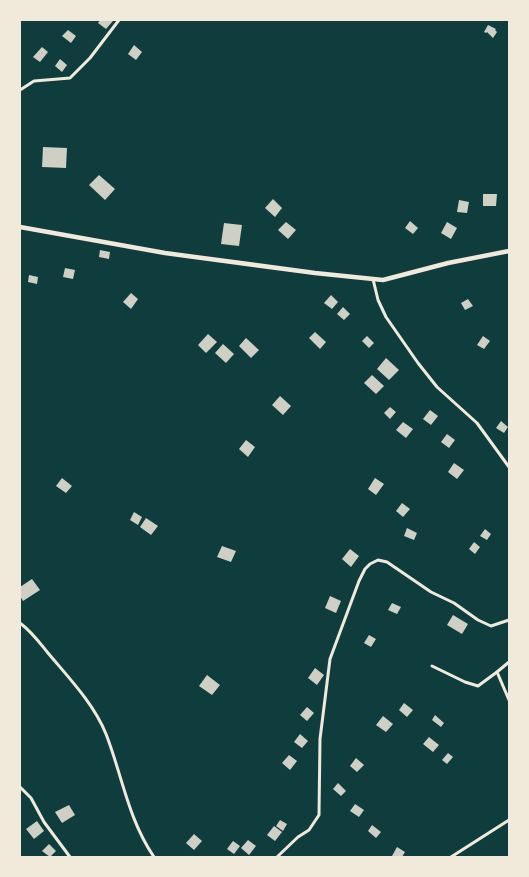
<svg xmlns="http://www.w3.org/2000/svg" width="529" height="877" font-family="'Noto Serif',serif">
  <rect width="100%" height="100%" fill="#0f3d3e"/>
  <!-- building -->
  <g fill="#cfcfc3">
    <path d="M 100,20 L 111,20 L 113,21 L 106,29 L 98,23 Z"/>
    <path d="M 488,25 L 496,29 L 495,30 L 497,32 L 493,38 L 487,32 L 486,33 L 484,32 Z"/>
    <path d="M 68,30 L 76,36 L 71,43 L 62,36 Z"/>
    <path d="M 134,45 L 142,52 L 136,60 L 128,54 Z"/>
    <path d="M 42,47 L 48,52 L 40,62 L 33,57 Z"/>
    <path d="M 60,59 L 67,65 L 62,72 L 55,66 Z"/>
    <path d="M 43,147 L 67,148 L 66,168 L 42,167 Z"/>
    <path d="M 99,175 L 115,189 L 105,200 L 89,185 Z"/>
    <path d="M 483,194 L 497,194 L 496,206 L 483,206 Z"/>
    <path d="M 273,199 L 282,208 L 275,217 L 265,208 Z"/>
    <path d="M 459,200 L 469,202 L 467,213 L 457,212 Z"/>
    <path d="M 410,221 L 418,228 L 413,234 L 405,228 Z"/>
    <path d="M 286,222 L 296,230 L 288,239 L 278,230 Z"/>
    <path d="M 447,222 L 457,228 L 451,239 L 441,233 Z"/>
    <path d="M 224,223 L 242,225 L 239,246 L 221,244 Z"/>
    <path d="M 100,250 L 110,252 L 109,259 L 99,257 Z"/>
    <path d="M 65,268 L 75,270 L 73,279 L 63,277 Z"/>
    <path d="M 29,275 L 38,277 L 37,284 L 28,282 Z"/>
    <path d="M 131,293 L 138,299 L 131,309 L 123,302 Z"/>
    <path d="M 331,295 L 338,302 L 332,309 L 324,303 Z"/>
    <path d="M 468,299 L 473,306 L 465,310 L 461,303 Z"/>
    <path d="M 343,307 L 350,314 L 344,320 L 337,314 Z"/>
    <path d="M 315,332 L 326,342 L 320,349 L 309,338 Z"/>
    <path d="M 208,334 L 217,342 L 206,353 L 198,345 Z"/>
    <path d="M 367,336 L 374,343 L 369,348 L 362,341 Z"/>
    <path d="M 483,336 L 490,341 L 484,349 L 477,345 Z"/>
    <path d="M 246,338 L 259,350 L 251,358 L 239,346 Z"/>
    <path d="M 223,344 L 234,354 L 226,363 L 215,353 Z"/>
    <path d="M 386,358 L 399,370 L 389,380 L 377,369 Z"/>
    <path d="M 372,375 L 384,386 L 376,394 L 364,383 Z"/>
    <path d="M 280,396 L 291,406 L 283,415 L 272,405 Z"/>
    <path d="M 390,407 L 396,412 L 390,419 L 384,413 Z"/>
    <path d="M 430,410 L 438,416 L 431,425 L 423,419 Z"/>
    <path d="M 501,421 L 508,427 L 504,433 L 496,428 Z"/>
    <path d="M 403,422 L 413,429 L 406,438 L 396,430 Z"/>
    <path d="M 447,434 L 455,440 L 449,448 L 441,442 Z"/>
    <path d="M 246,440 L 255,447 L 248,457 L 239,449 Z"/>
    <path d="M 454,463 L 464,470 L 457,479 L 448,472 Z"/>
    <path d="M 62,478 L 72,486 L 66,493 L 56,486 Z"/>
    <path d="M 375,478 L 384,484 L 376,495 L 368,489 Z"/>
    <path d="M 402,503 L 410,509 L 403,517 L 396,511 Z"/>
    <path d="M 134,512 L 142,517 L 138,525 L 130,520 Z"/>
    <path d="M 146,518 L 158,526 L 151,535 L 140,527 Z"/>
    <path d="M 407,528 L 417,533 L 414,540 L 404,536 Z"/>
    <path d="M 485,529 L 491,534 L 487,540 L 480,536 Z"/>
    <path d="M 474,542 L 480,547 L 475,554 L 469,549 Z"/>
    <path d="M 222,546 L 236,551 L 231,562 L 217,557 Z"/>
    <path d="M 350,549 L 359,556 L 351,567 L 342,559 Z"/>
    <path d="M 32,579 L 40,590 L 23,601 L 20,596 L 20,587 Z"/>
    <path d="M 330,596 L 341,601 L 336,613 L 325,608 Z"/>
    <path d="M 392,603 L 401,607 L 397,614 L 388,610 Z"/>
    <path d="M 453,615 L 468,624 L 462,634 L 447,625 Z"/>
    <path d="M 369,635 L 376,639 L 371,647 L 364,643 Z"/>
    <path d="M 315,668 L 324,675 L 317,685 L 308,678 Z"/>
    <path d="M 207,675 L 220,685 L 212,695 L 199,686 Z"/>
    <path d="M 404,703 L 413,710 L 407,717 L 399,710 Z"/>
    <path d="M 307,707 L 314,713 L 307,721 L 300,715 Z"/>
    <path d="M 435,715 L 444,723 L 441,727 L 432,720 Z"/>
    <path d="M 383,716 L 393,724 L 386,732 L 376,725 Z"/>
    <path d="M 300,734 L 308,741 L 302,748 L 294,742 Z"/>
    <path d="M 429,737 L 439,745 L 433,752 L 423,744 Z"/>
    <path d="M 448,753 L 453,757 L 447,764 L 442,760 Z"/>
    <path d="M 289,755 L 297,761 L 290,770 L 282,763 Z"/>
    <path d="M 356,758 L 364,765 L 357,772 L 350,766 Z"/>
    <path d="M 338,783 L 346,791 L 341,796 L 333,789 Z"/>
    <path d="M 355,804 L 364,810 L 359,817 L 350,811 Z"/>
    <path d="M 69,805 L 75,815 L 62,823 L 55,812 Z"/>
    <path d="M 280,820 L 287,824 L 283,831 L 276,826 Z"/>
    <path d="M 37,821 L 44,831 L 34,839 L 26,829 Z"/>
    <path d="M 372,825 L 381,832 L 376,838 L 368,831 Z"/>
    <path d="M 274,826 L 282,832 L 275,841 L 267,835 Z"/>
    <path d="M 194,834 L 202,841 L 194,850 L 186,843 Z"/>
    <path d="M 248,840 L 256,846 L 249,855 L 241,848 Z"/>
    <path d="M 233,841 L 240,846 L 234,854 L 227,849 Z"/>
    <path d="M 49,844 L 56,851 L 50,857 L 42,851 Z"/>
    <path d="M 397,847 L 405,852 L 402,857 L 392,856 Z"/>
  </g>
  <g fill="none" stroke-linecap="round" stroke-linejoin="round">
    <!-- minor -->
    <g stroke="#f1e9da" stroke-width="3">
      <path d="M 20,90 L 34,81 L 70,78 L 90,58 L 119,20"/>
      <path d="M 373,279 L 378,300 L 386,317 L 418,363 L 437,387 L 477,423 L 509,467"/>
      <path d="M 20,623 C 32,632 39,642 48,653 C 69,678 94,704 106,734 C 122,775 128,819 154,857"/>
      <path d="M 509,662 L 497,672 L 509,700"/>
      <path d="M 432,666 L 465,682 L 478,686 L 497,672"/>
      <path d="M 20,787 L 31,798 L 44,822 L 70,857"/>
      <path d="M 277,857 L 298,837 L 309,830 L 319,815 L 320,739 L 330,659 L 359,581 L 365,569 L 370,564 L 378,560 L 387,562 L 431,592 L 454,603 L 478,620 L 491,626 L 509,620"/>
      <path d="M 451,857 L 509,820"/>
    </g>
    <!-- secondary -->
    <path stroke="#f1e9da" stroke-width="4.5" d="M 20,227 L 165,253 L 315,273 L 383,280 L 448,263 L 509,251"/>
  </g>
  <!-- border -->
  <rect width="529" height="877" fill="none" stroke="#f1e9da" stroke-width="42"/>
</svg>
